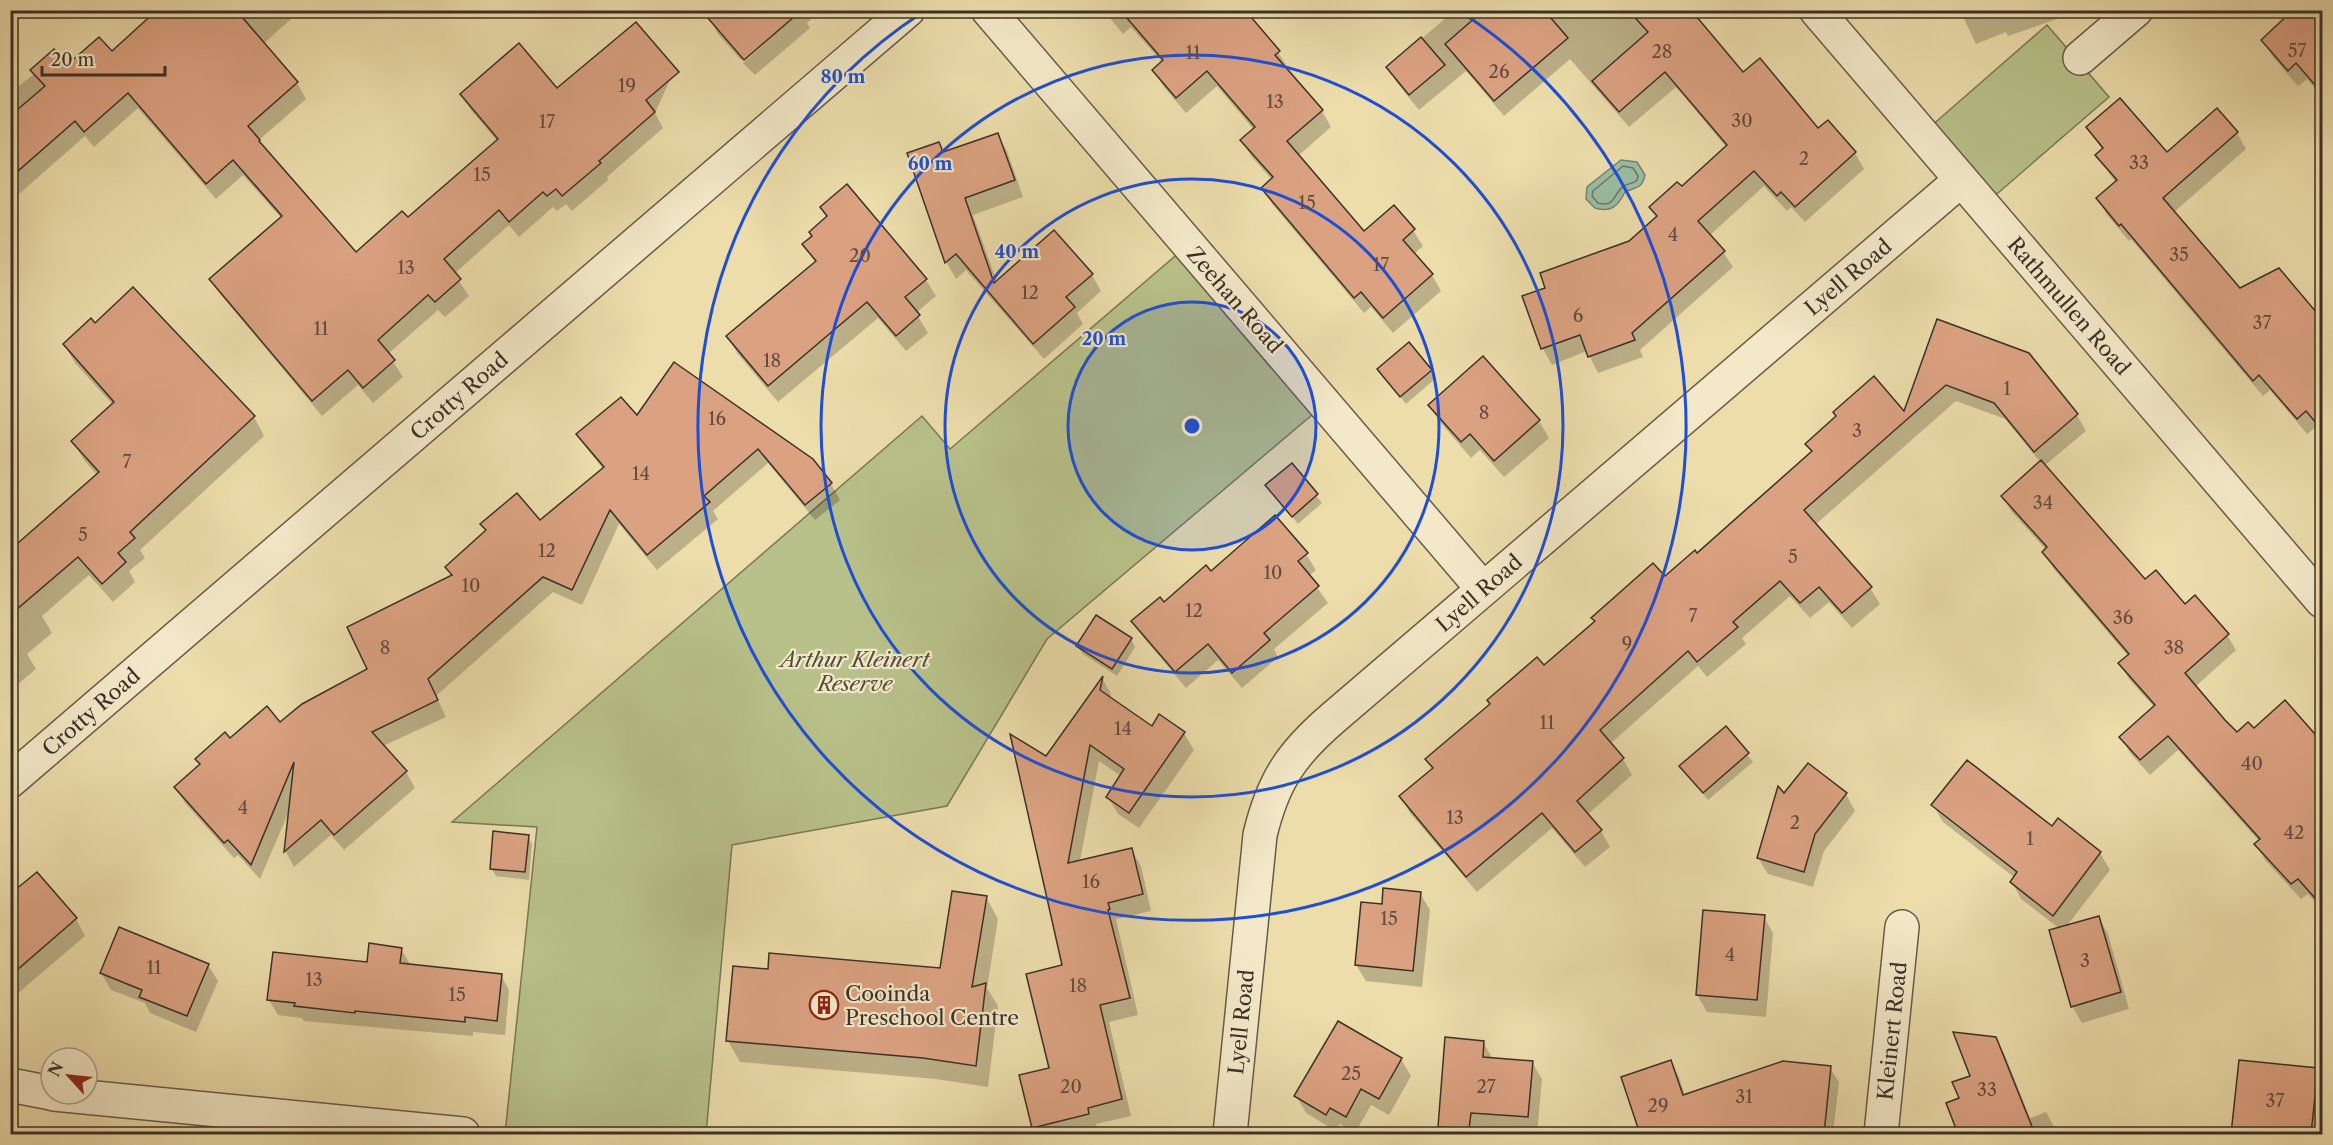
<svg xmlns="http://www.w3.org/2000/svg" width="2333" height="1145" font-family="'Libre Caslon Text',serif">
  <rect width="100%" height="100%" fill="#ecddab"/>
  <filter id="stains"><feTurbulence type="fractalNoise" baseFrequency=".00333" numOctaves="4"/><feColorMatrix values="0 0 0 0 .2 0 0 0 0 .09 0 0 0 0 .02 0 0 0 .5 -.17"/></filter>
  <radialGradient id="worn" r=".72"><stop offset=".6" stop-color="#630" stop-opacity="0"/><stop offset="1" stop-color="#630" stop-opacity=".3"/></radialGradient>
  <!-- green -->
  <g fill="#b8c189" stroke="#7a7859" stroke-width="1.5">
    <path d="M 2047,25 L 2109,97 L 1983,206 L 1922,134 Z"/>
    <path d="M 1188,245 L 1325,404 L 1047,639 L 947,806 L 732,845 L 706,1134 L 505,1134 L 537,827 L 452,822 L 922,416 L 950,449 Z"/>
  </g>
  <!-- water -->
  <path fill="#9abda4" stroke="#748573" stroke-width="1.5" d="M 1621,160 L 1637,162 L 1645,175 C 1642,189 1636,187 1625,192 C 1618,206 1611,213 1595,208 L 1586,199 L 1587,187 Z"/>
  <!-- shadow -->
  <g fill="#0003">
    <path d="M 160,10 L 301,10 L 263,44 L 297,83 L 306,99 L 259,140 L 266,152 L 356,254 L 407,219 L 498,142 L 471,110 L 462,94 L 557,90 L 673,73 L 655,113 L 663,128 L 607,177 L 608,180 L 572,211 L 566,204 L 557,211 L 553,207 L 519,237 L 509,225 L 454,274 L 469,296 L 445,317 L 438,310 L 388,354 L 403,377 L 373,403 L 358,385 L 322,416 L 221,295 L 211,279 L 282,219 L 243,175 L 216,199 L 138,108 L 94,147 L 85,136 L 10,202 L 10,93 L 34,74 L 112,53 Z"/>
    <path d="M 799,10 L 741,60 L 718,34 L 709,17 Z"/>
    <path d="M 802,10 L 821,10 L 807,23 L 810,28 L 755,75 L 743,63 Z"/>
    <path d="M 1103,10 L 1243,10 L 1278,52 L 1288,68 L 1286,69 L 1322,111 L 1331,127 L 1298,156 L 1364,233 L 1413,230 L 1423,246 L 1414,254 L 1432,275 L 1441,291 L 1393,333 L 1371,307 L 1364,313 L 1272,204 L 1263,188 L 1272,180 L 1251,156 L 1242,140 L 1254,130 L 1217,86 L 1186,113 L 1163,86 L 1154,70 L 1163,63 L 1131,27 L 1123,34 Z"/>
    <path d="M 1452,10 L 1689,10 L 1743,74 L 1818,130 L 1827,122 L 1855,153 L 1864,169 L 1805,222 L 1791,207 L 1787,211 L 1764,186 L 1709,236 L 1723,252 L 1733,267 L 1640,350 L 1643,357 L 1598,373 L 1587,351 L 1552,365 L 1543,349 L 1524,297 L 1547,289 L 1630,242 L 1657,217 L 1651,208 L 1682,188 L 1727,148 L 1676,87 L 1629,127 L 1570,59 L 1504,116 L 1466,71 L 1419,110 L 1397,83 L 1388,67 L 1453,12 Z"/>
    <path d="M 1960,10 L 2067,10 L 2057,19 L 2008,36 L 2006,32 L 1976,44 Z"/>
    <path d="M 2296,10 L 2322,10 L 2322,97 L 2307,79 L 2298,86 L 2272,56 L 2263,40 Z"/>
    <path d="M 2217,110 L 2237,133 L 2246,149 L 2173,213 L 2239,290 L 2278,270 L 2322,322 L 2322,434 L 2316,427 L 2307,434 L 2270,390 L 2263,396 L 2131,239 L 2129,241 L 2107,215 L 2098,199 L 2116,183 L 2097,156 L 2103,150 L 2088,128 L 2166,154 Z"/>
    <path d="M 997,135 L 1007,151 L 1023,197 L 973,215 L 997,282 L 1092,275 L 1101,291 L 1077,313 L 1083,324 L 1044,359 L 966,270 L 956,279 L 947,263 L 909,154 L 939,143 L 944,153 Z"/>
    <path d="M 822,208 L 926,280 L 936,296 L 916,313 L 928,333 L 906,351 L 878,318 L 778,402 L 737,353 L 728,337 L 816,263 L 804,245 L 813,237 L 827,218 Z"/>
    <path d="M 133,289 L 254,417 L 264,436 L 140,550 L 145,558 L 129,571 L 135,582 L 113,602 L 89,575 L 42,616 L 52,633 L 27,654 L 36,669 L 10,691 L 10,542 L 16,548 L 98,476 L 84,460 L 73,442 L 113,405 L 75,363 L 64,344 L 95,325 Z"/>
    <path d="M 1938,321 L 2028,354 L 2077,415 L 2086,431 L 2044,466 L 2145,581 L 2227,635 L 2236,650 L 2195,687 L 2237,734 L 2254,730 L 2319,740 L 2322,747 L 2322,761 L 2309,773 L 2322,787 L 2322,901 L 2318,905 L 2308,894 L 2301,899 L 2265,860 L 2256,844 L 2259,841 L 2178,750 L 2150,775 L 2130,753 L 2121,737 L 2154,707 L 2129,679 L 2120,663 L 2128,656 L 2053,568 L 2044,552 L 2046,550 L 2012,512 L 2003,497 L 2041,463 L 2005,419 L 1956,401 L 1815,525 L 1870,588 L 1880,604 L 1852,628 L 1829,602 L 1810,618 L 1790,596 L 1742,638 L 1746,644 L 1707,677 L 1698,666 L 1610,744 L 1623,759 L 1632,775 L 1587,815 L 1601,831 L 1610,847 L 1585,867 L 1552,828 L 1477,892 L 1410,813 L 1401,797 L 1433,770 L 1427,759 L 1544,668 L 1697,555 L 1812,453 L 1807,444 L 1904,414 Z"/>
    <path d="M 1483,358 L 1539,421 L 1549,438 L 1504,477 L 1480,450 L 1471,458 L 1440,422 L 1430,406 Z"/>
    <path d="M 1379,370 L 1431,370 L 1436,378 L 1406,404 Z"/>
    <path d="M 637,418 L 812,460 L 831,484 L 840,500 L 815,520 L 768,463 L 713,511 L 718,519 L 657,570 L 619,524 L 582,605 L 553,592 L 436,696 L 446,717 L 383,746 L 406,772 L 415,788 L 344,850 L 331,835 L 294,867 L 286,852 L 290,809 L 260,879 L 238,855 L 234,858 L 185,803 L 176,788 L 201,766 L 197,759 L 230,740 L 280,725 L 369,670 L 453,577 L 447,567 L 487,532 L 482,524 L 540,522 L 603,469 L 588,450 L 578,435 Z"/>
    <path d="M 1292,465 L 1322,503 L 1298,524 L 1267,485 Z"/>
    <path d="M 1306,554 L 1316,570 L 1309,576 L 1328,603 L 1274,649 L 1278,657 L 1242,688 L 1218,660 L 1186,688 L 1143,637 L 1133,621 L 1211,573 Z"/>
    <path d="M 1131,639 L 1135,647 L 1117,676 L 1083,654 L 1078,646 Z"/>
    <path d="M 1102,678 L 1111,694 L 1110,699 L 1152,728 L 1160,716 L 1184,733 L 1194,750 L 1139,828 L 1118,814 L 1108,797 L 1121,776 L 1099,761 L 1080,861 L 1131,849 L 1141,866 L 1151,911 L 1116,919 L 1138,1015 L 1109,1022 L 1131,1116 L 1096,1124 L 1098,1131 L 1082,1134 L 1038,1134 L 1034,1127 L 1050,1069 L 1063,966 L 1047,758 Z"/>
    <path d="M 1725,728 L 1753,762 L 1708,800 L 1681,766 Z"/>
    <path d="M 1846,794 L 1855,811 L 1824,851 L 1813,887 L 1768,874 L 1758,858 L 1785,796 Z"/>
    <path d="M 1933,805 L 2053,828 L 2100,853 L 2110,870 L 2066,927 L 2099,918 L 2108,934 L 2129,1009 L 2082,1023 L 2072,1006 L 2060,929 L 2021,899 L 2012,882 L 2015,878 L 1943,822 Z"/>
    <path d="M 528,836 L 532,844 L 529,880 L 496,876 L 491,868 Z"/>
    <path d="M 1420,893 L 1430,910 L 1422,987 L 1366,981 L 1356,965 L 1383,906 Z"/>
    <path d="M 10,896 L 76,919 L 85,936 L 10,1000 Z"/>
    <path d="M 986,897 L 998,919 L 987,988 L 998,1006 L 988,1087 L 936,1079 L 740,1062 L 728,1041 L 769,971 L 941,969 Z"/>
    <path d="M 1764,917 L 1773,933 L 1766,1017 L 1707,1012 L 1697,995 Z"/>
    <path d="M 401,949 L 410,964 L 501,975 L 509,990 L 505,1035 L 473,1032 L 473,1036 L 304,1021 L 302,1018 L 278,1015 L 269,1000 Z"/>
    <path d="M 208,965 L 218,981 L 196,1032 L 150,1013 L 145,1003 L 111,990 L 101,973 Z"/>
    <path d="M 1338,1023 L 1401,1059 L 1411,1076 L 1389,1115 L 1371,1105 L 1355,1133 L 1340,1124 L 1336,1131 L 1306,1113 L 1296,1096 Z"/>
    <path d="M 1995,1038 L 2005,1055 L 2030,1118 L 2046,1112 L 2058,1134 L 1960,1134 L 1948,1104 L 1961,1099 Z"/>
    <path d="M 1483,1042 L 1493,1059 L 1532,1062 L 1542,1079 L 1537,1134 L 1480,1129 L 1479,1134 L 1444,1134 L 1439,1126 Z"/>
    <path d="M 2241,1061 L 2322,1070 L 2322,1134 L 2233,1134 Z"/>
    <path d="M 1671,1062 L 1679,1077 L 1685,1096 L 1830,1068 L 1839,1082 L 1833,1134 L 1641,1134 L 1623,1078 Z"/>
    <path d="M 2122,1131 L 2160,1134 L 2122,1134 Z"/>
  </g>
  <g fill="none" stroke-linecap="round" stroke-linejoin="round">
    <!-- shore -->
    <path stroke="#6a7666" stroke-width="1.5" d="M 1623,166 L 1633,168 L 1638,176 L 1637,180 C 1633,184 1629,183 1624,186 C 1613,193 1616,208 1598,203 L 1592,196 L 1593,191 Z"/>
  </g>
  <!-- building -->
  <g fill="#dba281" stroke="#3b3029" stroke-width="1.5">
    <path d="M 157,10 L 236,10 L 298,82 L 248,126 L 260,140 L 259,141 L 356,252 L 402,211 L 408,217 L 498,139 L 460,94 L 519,43 L 557,88 L 636,22 L 679,72 L 646,100 L 655,112 L 599,161 L 601,163 L 562,196 L 556,189 L 547,196 L 543,192 L 509,222 L 499,210 L 444,259 L 461,279 L 435,302 L 428,295 L 378,340 L 395,360 L 363,388 L 348,370 L 312,401 L 209,279 L 282,216 L 233,160 L 206,184 L 128,93 L 84,132 L 75,121 L 10,178 L 10,116 L 45,86 L 30,70 L 54,49 L 68,64 L 99,37 L 112,51 Z"/>
    <path d="M 701,10 L 802,10 L 744,60 Z"/>
    <path d="M 1120,10 L 1245,10 L 1280,51 L 1275,55 L 1323,110 L 1287,141 L 1364,231 L 1394,205 L 1415,229 L 1403,240 L 1433,274 L 1383,318 L 1361,292 L 1354,298 L 1261,188 L 1273,177 L 1240,140 L 1255,127 L 1207,71 L 1176,98 L 1152,70 L 1163,60 Z"/>
    <path d="M 1484,10 L 1544,10 L 1568,38 L 1494,101 L 1445,44 Z"/>
    <path d="M 1628,10 L 1691,10 L 1743,72 L 1760,58 L 1818,128 L 1828,120 L 1856,152 L 1795,207 L 1781,192 L 1777,196 L 1754,171 L 1698,221 L 1725,251 L 1632,333 L 1635,340 L 1588,357 L 1580,335 L 1541,349 L 1522,296 L 1545,288 L 1540,273 L 1629,241 L 1657,216 L 1649,207 L 1677,182 L 1682,186 L 1727,145 L 1665,72 L 1619,112 L 1592,81 L 1648,32 Z"/>
    <path d="M 2293,10 L 2322,10 L 2322,93 L 2296,63 L 2288,71 L 2261,40 Z"/>
    <path d="M 1421,37 L 1445,65 L 1409,95 L 1386,67 Z"/>
    <path d="M 2120,98 L 2167,152 L 2217,108 L 2238,132 L 2163,198 L 2240,288 L 2279,268 L 2322,319 L 2322,430 L 2306,411 L 2297,419 L 2259,375 L 2253,381 L 2121,224 L 2119,226 L 2096,198 L 2117,180 L 2095,155 L 2103,148 L 2086,127 Z"/>
    <path d="M 998,133 L 1015,180 L 965,198 L 994,283 L 1054,230 L 1093,274 L 1066,297 L 1075,307 L 1033,344 L 956,254 L 945,263 L 907,153 L 939,142 L 943,152 Z"/>
    <path d="M 847,184 L 927,279 L 905,297 L 920,315 L 896,336 L 867,302 L 768,386 L 726,336 L 816,261 L 802,244 L 812,236 L 809,232 L 827,216 L 820,207 Z"/>
    <path d="M 133,287 L 255,416 L 130,532 L 135,538 L 118,553 L 126,562 L 102,584 L 78,557 L 10,615 L 10,550 L 99,472 L 71,441 L 114,402 L 63,344 L 91,318 L 95,323 Z"/>
    <path d="M 1937,319 L 2029,353 L 2078,414 L 2034,452 L 1994,403 L 1946,385 L 1804,510 L 1872,587 L 1842,613 L 1819,587 L 1800,603 L 1780,581 L 1733,622 L 1738,627 L 1697,662 L 1688,651 L 1600,730 L 1624,758 L 1577,801 L 1602,830 L 1575,852 L 1542,813 L 1466,877 L 1399,796 L 1433,768 L 1425,759 L 1490,704 L 1487,700 L 1537,657 L 1544,665 L 1595,621 L 1591,618 L 1653,563 L 1665,576 L 1695,550 L 1697,553 L 1812,451 L 1805,444 L 1836,416 L 1833,412 L 1874,376 L 1904,411 Z"/>
    <path d="M 1409,342 L 1432,370 L 1400,397 L 1377,369 Z"/>
    <path d="M 1483,356 L 1540,420 L 1494,461 L 1470,434 L 1461,442 L 1428,405 Z"/>
    <path d="M 674,362 L 813,459 L 832,483 L 805,505 L 758,449 L 704,496 L 710,502 L 647,555 L 610,510 L 572,590 L 543,577 L 428,679 L 438,700 L 372,732 L 407,771 L 334,835 L 321,820 L 284,852 L 294,762 L 251,865 L 228,840 L 224,843 L 174,787 L 200,764 L 195,759 L 225,732 L 230,738 L 267,706 L 280,722 L 302,704 L 367,669 L 347,627 L 452,575 L 445,567 L 486,530 L 480,524 L 517,493 L 540,520 L 604,467 L 576,434 L 621,397 L 637,415 Z"/>
    <path d="M 2041,460 L 2145,579 L 2156,570 L 2185,604 L 2195,595 L 2229,634 L 2185,673 L 2225,720 L 2237,732 L 2248,722 L 2254,728 L 2285,700 L 2322,742 L 2322,906 L 2298,879 L 2291,884 L 2254,844 L 2260,839 L 2168,736 L 2140,760 L 2119,737 L 2155,705 L 2118,663 L 2129,654 L 2042,552 L 2047,547 L 2001,496 Z"/>
    <path d="M 1292,463 L 1318,494 L 1292,517 L 1265,485 Z"/>
    <path d="M 1275,515 L 1308,553 L 1298,561 L 1319,586 L 1264,633 L 1270,640 L 1232,673 L 1208,644 L 1175,672 L 1131,621 L 1160,597 L 1164,602 L 1206,565 L 1211,571 Z"/>
    <path d="M 1096,615 L 1132,638 L 1112,669 L 1076,646 Z"/>
    <path d="M 1103,676 L 1100,690 L 1152,726 L 1159,714 L 1185,732 L 1129,813 L 1106,797 L 1124,769 L 1090,745 L 1068,863 L 1132,848 L 1143,894 L 1108,903 L 1110,909 L 1108,910 L 1130,998 L 1100,1005 L 1122,1099 L 1088,1108 L 1089,1114 L 1032,1128 L 1019,1075 L 1049,1068 L 1026,974 L 1062,965 L 1010,734 L 1046,756 Z"/>
    <path d="M 1726,726 L 1749,753 L 1703,793 L 1679,766 Z"/>
    <path d="M 1967,760 L 2052,826 L 2058,818 L 2101,852 L 2053,916 L 2010,882 L 2017,872 L 1931,805 Z"/>
    <path d="M 1808,763 L 1847,793 L 1815,834 L 1804,872 L 1757,858 L 1778,786 L 1784,793 Z"/>
    <path d="M 493,831 L 529,835 L 525,872 L 490,869 Z"/>
    <path d="M 37,872 L 77,918 L 10,976 L 10,894 Z"/>
    <path d="M 1383,888 L 1421,892 L 1413,971 L 1355,965 L 1361,902 L 1382,904 Z"/>
    <path d="M 952,891 L 987,896 L 972,987 L 986,983 L 976,1066 L 923,1058 L 726,1041 L 733,966 L 768,969 L 769,953 L 940,968 Z"/>
    <path d="M 1703,910 L 1765,915 L 1757,1000 L 1696,995 Z"/>
    <path d="M 2099,916 L 2121,992 L 2071,1007 L 2049,930 Z"/>
    <path d="M 119,927 L 209,964 L 187,1016 L 139,997 L 142,990 L 100,973 Z"/>
    <path d="M 369,943 L 402,948 L 400,963 L 502,974 L 497,1021 L 465,1017 L 465,1022 L 355,1011 L 355,1013 L 294,1006 L 295,1003 L 267,1000 L 273,952 L 367,962 Z"/>
    <path d="M 1338,1021 L 1402,1058 L 1379,1099 L 1361,1089 L 1346,1117 L 1330,1108 L 1326,1115 L 1294,1096 Z"/>
    <path d="M 1953,1032 L 1996,1037 L 2035,1134 L 1958,1134 L 1946,1103 L 1959,1098 L 1952,1082 L 1970,1076 Z"/>
    <path d="M 1445,1037 L 1484,1041 L 1483,1057 L 1533,1061 L 1528,1117 L 1471,1113 L 1469,1129 L 1438,1127 Z"/>
    <path d="M 1671,1060 L 1683,1095 L 1783,1061 L 1831,1066 L 1824,1134 L 1640,1134 L 1621,1077 Z"/>
    <path d="M 2239,1060 L 2318,1068 L 2311,1134 L 2231,1134 Z"/>
  </g>
  <g fill="none" stroke-linecap="round" stroke-linejoin="round">
    <!-- minor casing -->
    <g stroke="#675b4a" stroke-width="36">
      <g id="minor">
        <path d="M 988,10 L 1483,589"/>
        <path d="M 1816,10 L 2322,601"/>
        <path d="M 2080,58 L 2136,10"/>
        <path d="M 10,781 L 908,10"/>
        <path d="M 10,1085 L 51,1093"/>
        <path d="M 54,1094 L 463,1134"/>
        <path d="M 1230,1134 L 1260,835 C 1273,781 1291,754 1333,718 L 1961,180"/>
        <path d="M 1881,1134 L 1902,927"/>
      </g>
    </g>
    <!-- minor -->
    <use href="#minor" stroke="#f3e9c8" stroke-width="33"/>
  </g>
  <!-- distance rings -->
  <circle cx="1192" cy="426" r="124" fill="#1d4ed8" fill-opacity=".12"/>
  <g fill="none" stroke="#1d4ed8" stroke-width="3">
    <circle cx="1192" cy="426" r="124"/>
    <circle cx="1192" cy="426" r="247"/>
    <circle cx="1192" cy="426" r="371"/>
    <path d="M1461 12A494 494 0 1 1 923 12"/>
  </g>
  <!-- icons -->
  <defs>
    <g id="building-ring" transform="scale(1.5)"><circle r="9.5" fill="#f3e9c8" stroke="#8f2418" stroke-width="1.5"/><path d="M-4-6H4V6H1V3H-1V6H-4ZM-2.5-4.3h1.7v1.8h-1.7ZM.8-4.3h1.7v1.8H.8ZM-2.5-1h1.7V.8h-1.7ZM.8-1h1.7V.8H.8Z" fill="#8f2418"/></g>
  </defs>
  <g fill-rule="evenodd">
    <use href="#building-ring" x="824" y="1005"/>
  </g>
  <g text-anchor="middle" dominant-baseline="central" stroke-width="4.5" stroke-linejoin="round" paint-order="stroke">
    <!-- number labels -->
    <g font-size="18" fill="#634c3f">
      <text x="2297" y="51">57</text>
      <text x="1662" y="52">28</text>
      <text x="1193" y="53">11</text>
      <text x="1499" y="72">26</text>
      <text x="627" y="86">19</text>
      <text x="1275" y="102">13</text>
      <text x="1742" y="121">30</text>
      <text x="547" y="122">17</text>
      <text x="1804" y="159">2</text>
      <text x="2139" y="163">33</text>
      <text x="482" y="175">15</text>
      <text x="1307" y="203">15</text>
      <text x="1673" y="235">4</text>
      <text x="2179" y="255">35</text>
      <text x="860" y="256">20</text>
      <text x="1381" y="265">17</text>
      <text x="406" y="268">13</text>
      <text x="1030" y="293">12</text>
      <text x="1578" y="316">6</text>
      <text x="2262" y="323">37</text>
      <text x="321" y="329">11</text>
      <text x="772" y="361">18</text>
      <text x="2007" y="389">1</text>
      <text x="1484" y="413">8</text>
      <text x="717" y="419">16</text>
      <text x="1857" y="431">3</text>
      <text x="127" y="462">7</text>
      <text x="641" y="474">14</text>
      <text x="2043" y="503">34</text>
      <text x="83" y="535">5</text>
      <text x="547" y="551">12</text>
      <text x="1793" y="557">5</text>
      <text x="1273" y="573">10</text>
      <text x="471" y="586">10</text>
      <text x="1194" y="611">12</text>
      <text x="1693" y="616">7</text>
      <text x="2123" y="618">36</text>
      <text x="1627" y="644">9</text>
      <text x="385" y="648">8</text>
      <text x="2174" y="648">38</text>
      <text x="1547" y="723">11</text>
      <text x="1123" y="729">14</text>
      <text x="2252" y="764">40</text>
      <text x="243" y="808">4</text>
      <text x="1455" y="818">13</text>
      <text x="1795" y="823">2</text>
      <text x="2294" y="833">42</text>
      <text x="2030" y="839">1</text>
      <text x="1091" y="882">16</text>
      <text x="1389" y="919">15</text>
      <text x="1730" y="955">4</text>
      <text x="2085" y="961">3</text>
      <text x="154" y="968">11</text>
      <text x="314" y="980">13</text>
      <text x="1078" y="986">18</text>
      <text x="457" y="995">15</text>
      <text x="1351" y="1074">25</text>
      <text x="1071" y="1087">20</text>
      <text x="1486" y="1087">27</text>
      <text x="1987" y="1090">33</text>
      <text x="1744" y="1097">31</text>
      <text x="2275" y="1101">37</text>
      <text x="1658" y="1106">29</text>
    </g>
    <!-- street labels -->
    <g font-size="21" fill="#3b3029" stroke="#f3e9c8">
      <text transform="translate(1848 277) rotate(-40)">Lyell Road</text>
      <text transform="translate(1235 300) rotate(49)">Zeehan Road</text>
      <text transform="translate(2069 306) rotate(49)">Rathmullen Road</text>
      <text transform="translate(459 396) rotate(-41)">Crotty Road</text>
      <text transform="translate(1479 593) rotate(-41)">Lyell Road</text>
      <text transform="translate(91 712) rotate(-41)">Crotty Road</text>
      <text transform="translate(1241 1022) rotate(-84)">Lyell Road</text>
      <text transform="translate(1892 1031) rotate(-84)">Kleinert Road</text>
    </g>
    <!-- park labels -->
    <g font-size="21" font-style="italic" fill="#544d3c" stroke="#f3e9c8">
      <text x="855" y="659">Arthur Kleinert<tspan x="855" dy="24">Reserve</tspan></text>
    </g>
    <!-- poi labels -->
    <g font-size="21" fill="#3b3029" stroke="#f3e9c8" text-anchor="start">
      <text x="845" y="993">Cooinda<tspan x="845" dy="24">Preschool Centre</tspan></text>
    </g>
  </g>
  <circle cx="1192" cy="426" r="9" fill="#1d4ed8" stroke="#f3e9c8" stroke-width="3"/>
  <g font-size="18" text-anchor="middle" font-weight="bold" fill="#1d4ed8" stroke="#f3e9c8" stroke-width="4.5" stroke-linejoin="round" paint-order="stroke">
    <text x="843" y="83">80 m</text>
    <text x="930" y="170">60 m</text>
    <text x="1017" y="258">40 m</text>
    <text x="1104" y="345">20 m</text>
  </g>
  <!-- margin -->
  <rect width="2333" height="1145" fill="none" stroke="#ecddab" stroke-width="36"/>
  <rect x="12" y="12" width="2309" height="1121" fill="none" stroke="#3b3029" stroke-width="3"/>
  <rect x="18" y="18" width="2297" height="1109" fill="none" stroke="#3b3029" stroke-width="1.5"/>
  <!-- north arrow -->
  <g transform="translate(69 1076) rotate(297)"><circle r="28" fill="#f3e9c8" stroke="#a99f88" stroke-width="1.5"/>
  <path d="M0-4.5L10 22L0 15L-10 22Z" fill="#8f2418"/>
  <text y="-9" font-size="16" font-weight="bold" text-anchor="middle" fill="#3b3029">N</text>
  </g>
  <!-- scale -->
  <path d="M42 66v9h123v-9" fill="none" stroke="#3b3029" stroke-width="3"/>
  <text x="51" y="66" font-size="18" fill="#3b3029" stroke="#f3e9c8" stroke-width="4.5" paint-order="stroke">20 m</text>
  <rect width="100%" height="100%" filter="url(#stains)"/>
  <rect width="100%" height="100%" fill="url(#worn)"/>
</svg>
